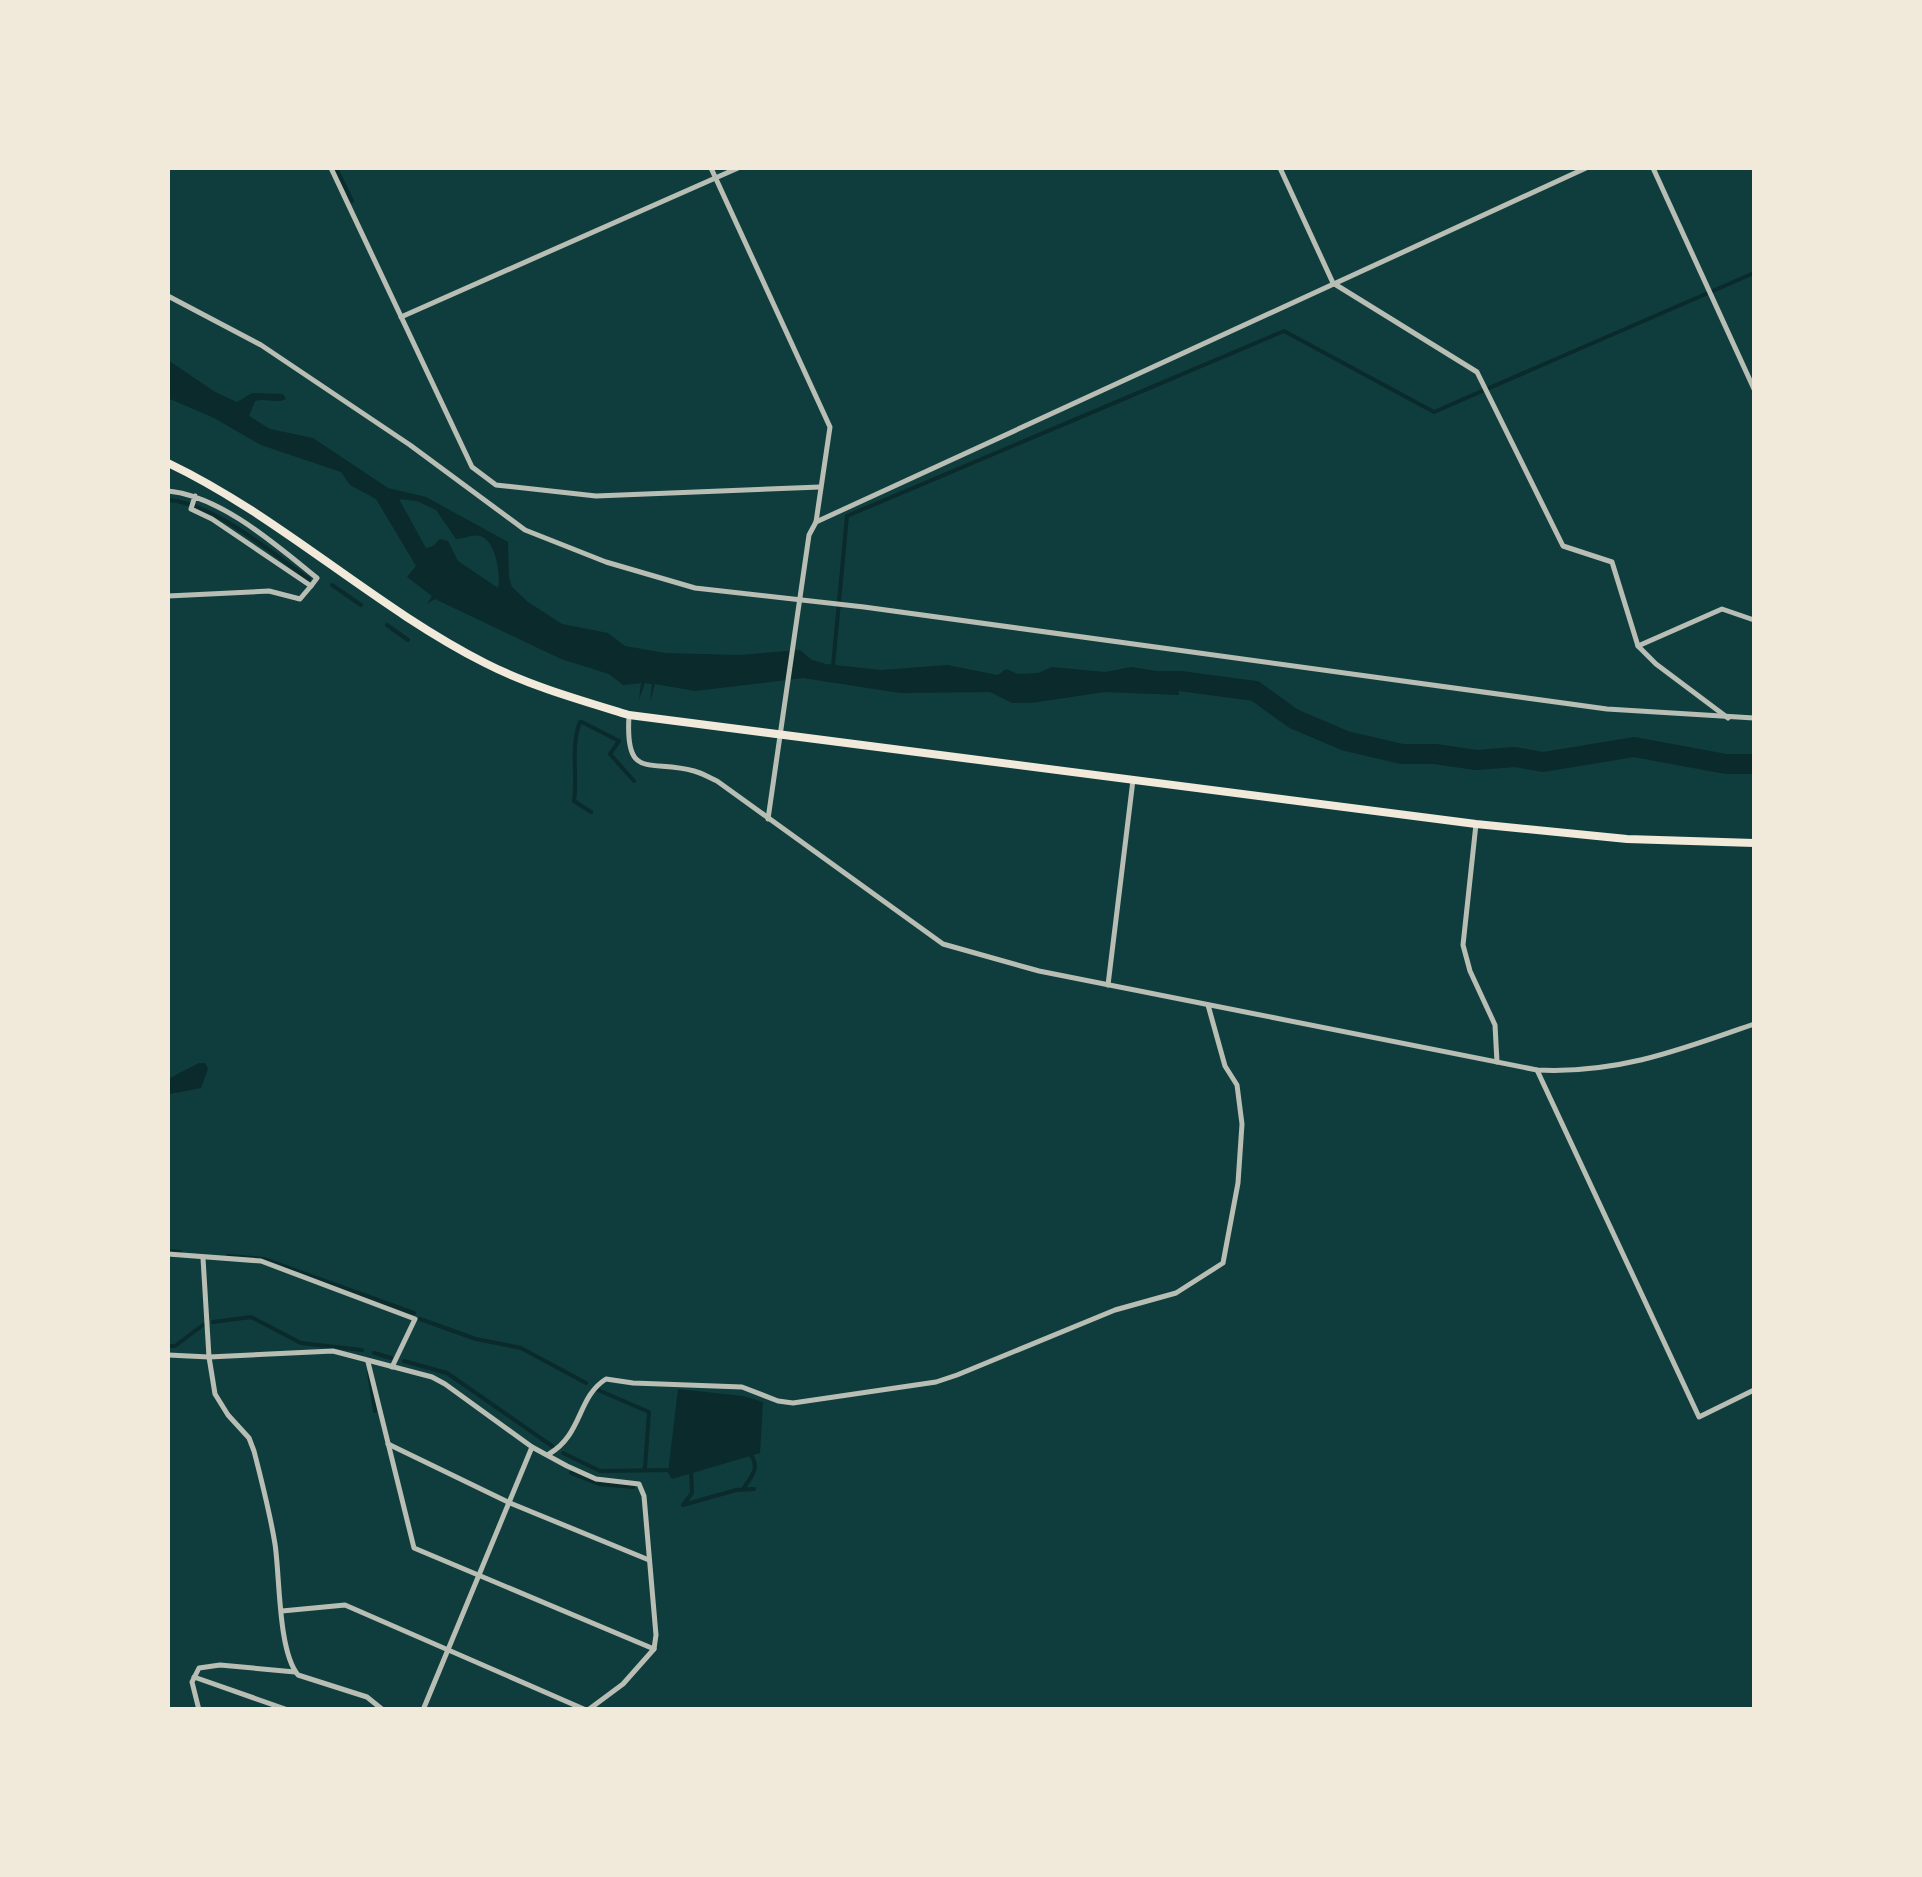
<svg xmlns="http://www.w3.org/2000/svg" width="1922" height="1877" font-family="'Public Sans',sans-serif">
  <rect width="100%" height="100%" fill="#0f3d3e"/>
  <!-- water -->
  <g fill="#0a2a2b" fill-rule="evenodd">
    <path d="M 168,360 L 215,392 L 237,402 L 252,393 L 283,394 L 286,399 C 276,404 266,398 255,401 L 249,416 L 270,429 L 313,438 L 388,488 L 426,497 L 508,542 L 509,578 L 512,587 L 528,602 L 562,624 L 608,633 L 625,646 L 665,653 L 739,655 L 800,650 L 812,660 L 826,664 L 881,670 L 947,665 L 998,675 L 1006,669 L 1018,674 L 1038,673 L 1052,667 L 1105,672 L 1131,667 L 1177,674 L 1179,695 L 1105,692 L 1031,703 L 1012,703 L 990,692 L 900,693 L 803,678 L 695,691 L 655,684 L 650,702 L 652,684 L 645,683 L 639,700 L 641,683 L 623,685 L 609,674 L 561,659 L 435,599 L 427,604 L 432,596 L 407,577 L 416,566 L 376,499 L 350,485 L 341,472 L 261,445 L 214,418 L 170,399 ZM 399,499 L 417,501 L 436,510 L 456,539 C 463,539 474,534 480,536 C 496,540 501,576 498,588 L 458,561 L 448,541 L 440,539 L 433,546 L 426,548 Z"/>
    <path d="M 199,1063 L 205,1063 L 208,1069 L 201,1088 L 170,1094 L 168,1079 Z"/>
    <path d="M 678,1389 L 743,1396 L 763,1402 L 760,1453 L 672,1479 L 668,1473 Z"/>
  </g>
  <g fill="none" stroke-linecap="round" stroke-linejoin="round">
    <!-- stream -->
    <g stroke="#0a2a2b" stroke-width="4">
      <path d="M 336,168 L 352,201"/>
      <path d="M 168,500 C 214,503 270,552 309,579"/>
      <path d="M 332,585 L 361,605"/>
      <path d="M 387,625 L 408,640"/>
      <path d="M 833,666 L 847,516 L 1284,331 L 1434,412 L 1754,273"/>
      <path d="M 580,722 C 570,748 578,774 574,801 L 591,812"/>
      <path d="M 582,722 L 619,741 L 610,754 L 634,781"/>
      <path d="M 168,1251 L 180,1252"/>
      <path d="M 228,1256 L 264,1259 L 414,1313"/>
      <path d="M 420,1319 L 476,1339 L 521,1348 L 586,1383"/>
      <path d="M 213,1322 L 251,1317 L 301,1343 L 362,1350"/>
      <path d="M 168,1346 L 175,1346 L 203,1325"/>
      <path d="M 374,1353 L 391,1358"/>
      <path d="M 404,1361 L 447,1373 L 552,1446"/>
      <path d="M 369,1373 L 375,1411"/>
      <path d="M 598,1390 L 649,1412 L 645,1468"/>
      <path d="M 563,1453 L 600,1471 L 674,1470"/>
      <path d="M 691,1468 L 692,1493 L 683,1505 L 736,1490 L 754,1489"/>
      <path d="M 571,1473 L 599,1484 L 633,1487"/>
      <path d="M 743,1489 C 751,1477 761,1468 750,1454"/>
    </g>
    <!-- river -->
    <path stroke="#0a2a2b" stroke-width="20" d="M 1154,681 L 1180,681 L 1255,691 L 1294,719 L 1346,741 L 1402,754 L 1435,754 L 1476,760 L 1515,757 L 1543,762 L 1634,747 L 1726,764 L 1754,764"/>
    <!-- minor -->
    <g stroke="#b8beb3" stroke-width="5">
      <path d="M 331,168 L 472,467 L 496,485 L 596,496 L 820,487"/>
      <path d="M 711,168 L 830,427 L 816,522 L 809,535 L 768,819"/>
      <path d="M 1280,168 L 1333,283 L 1477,372 L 1563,546 L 1612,562 L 1638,646 L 1656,664 L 1728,718"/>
      <path d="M 1653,168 L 1754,389"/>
      <path d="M 168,296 L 261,345 L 410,445 L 525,530 L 606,562 L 695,588 L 864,607 L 1607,709 L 1754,718"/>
      <path d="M 401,317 L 738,168"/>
      <path d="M 168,491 C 221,496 276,545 317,578 L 311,586 L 212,519 L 191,509 L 195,496"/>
      <path d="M 816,522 L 1586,168"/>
      <path d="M 168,596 L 269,591 L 300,599 L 311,586"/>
      <path d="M 1638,646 L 1722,609 L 1754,620"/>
      <path d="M 629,716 C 625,781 649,759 694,771 C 702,773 710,778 717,781 L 943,944 L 1039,971 L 1537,1070 C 1618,1074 1680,1050 1754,1024"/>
      <path d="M 1476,824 L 1463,945 L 1470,971 L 1495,1025 L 1497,1062"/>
      <path d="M 1108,985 L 1133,780"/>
      <path d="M 1537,1070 L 1699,1417 L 1754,1390"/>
      <path d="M 168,1254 L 261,1261 L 415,1319 L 392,1367"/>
      <path d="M 203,1258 L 209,1357 L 215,1394 L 228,1415 L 249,1438 L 254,1451 C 262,1482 270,1513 275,1544 C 280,1577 278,1651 298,1675 L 367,1697 L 383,1710"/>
      <path d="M 168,1355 L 209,1357 L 333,1351 L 432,1377 L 445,1384 L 532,1447 L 567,1466 L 596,1479 L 639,1484 L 644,1496 L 656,1635 L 654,1649 L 623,1684 L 588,1710"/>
      <path d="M 368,1362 L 414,1548 L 654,1649"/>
      <path d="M 388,1444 L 510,1503 L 649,1560"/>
      <path d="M 549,1454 C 583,1434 577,1397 606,1379 L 633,1383 L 742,1387 L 778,1401 L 793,1403 L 936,1382 L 957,1375 L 1115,1310 L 1176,1293 L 1223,1263 L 1238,1183 L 1242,1124 L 1237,1085 L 1225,1066 L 1208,1005"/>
      <path d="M 282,1611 L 345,1605 L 586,1710"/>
      <path d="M 194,1677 L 288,1710"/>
      <path d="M 199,1710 L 192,1682 L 199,1668 L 220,1665 L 295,1672"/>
      <path d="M 423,1710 L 532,1447"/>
    </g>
    <!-- secondary -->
    <path stroke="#f1e9da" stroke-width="8" d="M 168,463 C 281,517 373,606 485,663 C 530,686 580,700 629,715 L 1476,824 L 1627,839 L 1754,843"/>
  </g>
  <!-- border -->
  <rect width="1922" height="1877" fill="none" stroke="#f1e9da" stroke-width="340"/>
</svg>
